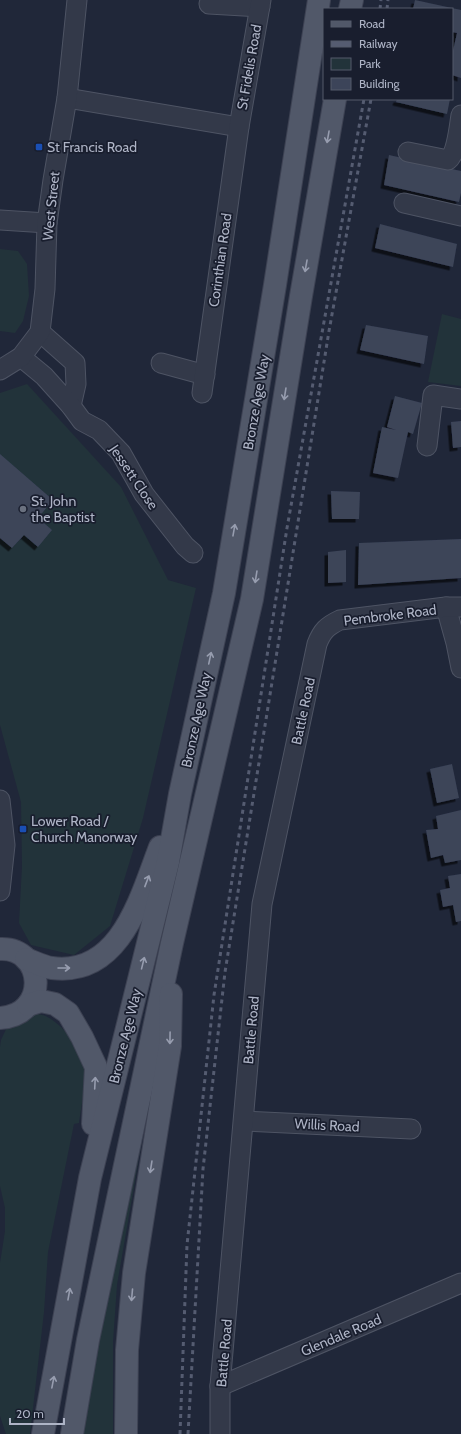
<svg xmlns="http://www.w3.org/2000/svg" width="461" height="1434" font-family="Cabin,sans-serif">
  <defs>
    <filter id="shadow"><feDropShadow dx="-3.5" dy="3.5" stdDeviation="0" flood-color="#0009"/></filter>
  </defs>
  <rect width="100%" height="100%" fill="#202739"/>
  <!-- green -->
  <g fill="#22333a">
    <path d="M 0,249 L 18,251 L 27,264 L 29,296 L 23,321 L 15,333 L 0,331 Z"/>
    <path d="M 442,314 L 461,319 L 461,386 L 428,382 Z"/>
    <path d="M 27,384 L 121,487 L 168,580 L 196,588 L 143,818 L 110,926 L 74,955 L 31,945 L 19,923 L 22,866 L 21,802 L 0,725 L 0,393 Z"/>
    <path d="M 31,1013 C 45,1014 51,1018 61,1027 C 72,1038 81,1050 85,1066 C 87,1078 81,1109 79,1123 L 74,1124 L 48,1252 L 44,1312 L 30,1434 L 6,1434 L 0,1416 L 0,1263 L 5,1231 L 5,1208 L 0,1186 L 0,1047 L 1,1040 L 9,1023 Z"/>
    <path d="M 139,1122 L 145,1123 L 117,1285 L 113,1342 L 113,1434 L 81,1434 Z"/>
  </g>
  <!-- building -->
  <g fill="#3c4459" filter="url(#shadow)">
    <path d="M 415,0 L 461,10 L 461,78 L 452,75 L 452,55 L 457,33 L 452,32 L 452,9 L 413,9 Z"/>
    <path d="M 397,99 L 450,99 L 447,114 L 396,102 Z"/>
    <path d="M 389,155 L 461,171 L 461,193 L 459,202 L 384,185 Z"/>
    <path d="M 380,224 L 457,244 L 453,267 L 375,248 Z"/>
    <path d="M 366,325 L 428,336 L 424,364 L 360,350 Z"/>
    <path d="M 395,396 L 422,403 L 413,434 L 408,432 L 398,478 L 373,473 L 382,427 L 396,430 L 387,427 Z"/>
    <path d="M 461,421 L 461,447 L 453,448 L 451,422 Z"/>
    <path d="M 0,454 L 53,500 L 38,518 L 52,530 L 38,547 L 24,535 L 12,548 L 0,538 Z"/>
    <path d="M 331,491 L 360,492 L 359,519 L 332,519 Z"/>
    <path d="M 461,539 L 461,578 L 358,585 L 359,543 Z"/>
    <path d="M 346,550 L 346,582 L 328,583 L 328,552 Z"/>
    <path d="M 452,764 L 459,798 L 437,803 L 430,769 Z"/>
    <path d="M 461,810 L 461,860 L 445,863 L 443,855 L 431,858 L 426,830 L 438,829 L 436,816 Z"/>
    <path d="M 461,874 L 461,921 L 456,922 L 453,905 L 443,907 L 440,890 L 450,888 L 448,876 Z"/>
  </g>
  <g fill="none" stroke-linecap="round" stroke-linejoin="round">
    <!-- minor casing -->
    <g stroke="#4e5464" stroke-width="21">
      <g id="minor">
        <path d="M 209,4 L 260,7"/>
        <path d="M 67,98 L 239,127"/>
        <path d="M 408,152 L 448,160 C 457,153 459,127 461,115"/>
        <path d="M 404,203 L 461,216"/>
        <path d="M 0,220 L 47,223"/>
        <path d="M 40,332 L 75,363 L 76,384 L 71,406"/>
        <path d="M 21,357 L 44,376 L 71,406 L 82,421 L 99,430 L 121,453 L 144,494 L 185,546 L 193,553"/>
        <path d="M 161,363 L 205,375"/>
        <path d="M 0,370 L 21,357 L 40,332 L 45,289 L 47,223 L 53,180 L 67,98 L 77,0"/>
        <path d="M 202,393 L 239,127 L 261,0"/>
        <path d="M 427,446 L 433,395 L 461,399"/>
        <path d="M 446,607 L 456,643 L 461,668"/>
        <path d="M 0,800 L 5,845 L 0,891"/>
        <path d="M 244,1121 L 411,1129"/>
        <path d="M 220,1386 L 461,1283"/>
        <path d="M 220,1434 L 220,1386 L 262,904 L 317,644 C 322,631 327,626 340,620 L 446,607 L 461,607"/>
      </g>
    </g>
    <!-- major casing -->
    <g stroke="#3d4253" stroke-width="24">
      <g id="major">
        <path d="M 350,9 L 352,0"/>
        <path d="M 0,949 C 45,947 50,1015 0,1018"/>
        <path d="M 26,959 C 34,962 44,967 52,968 C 121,977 141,896 160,847"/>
        <path d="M 28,1005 L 41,1001 L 55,1004 L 68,1013 L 82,1037 L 96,1067 L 93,1124"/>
        <path d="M 43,1434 L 90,1178 L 168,862 L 180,794 L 224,593 L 275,285 L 319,0"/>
        <path d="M 72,1434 L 88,1340 L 172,943 L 252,599 L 301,296 L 335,99"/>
        <path d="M 126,1434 L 127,1350 L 134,1273 L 170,1046 L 171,994"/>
      </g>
    </g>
    <!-- minor -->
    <use href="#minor" stroke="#333949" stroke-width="19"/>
    <!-- major -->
    <use href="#major" stroke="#515869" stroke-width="22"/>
    <!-- rail -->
    <g stroke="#555c71" stroke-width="3" stroke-dasharray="4 4" stroke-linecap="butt">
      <path d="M 380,9 L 381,0"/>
      <path d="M 387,9 L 388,0"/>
      <path d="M 180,1434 L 187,1245 L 214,995 L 287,528 L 364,99"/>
      <path d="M 188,1434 L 203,1169 L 225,972 L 329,331 L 371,99"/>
    </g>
  </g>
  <!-- one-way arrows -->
  <defs><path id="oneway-shaft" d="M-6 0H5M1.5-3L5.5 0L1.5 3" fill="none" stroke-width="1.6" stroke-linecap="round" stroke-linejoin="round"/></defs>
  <g stroke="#979daf">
    <use href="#oneway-shaft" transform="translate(328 137) rotate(100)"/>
    <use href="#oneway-shaft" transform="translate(306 266) rotate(100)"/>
    <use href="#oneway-shaft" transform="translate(285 394) rotate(99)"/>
    <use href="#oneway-shaft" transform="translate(234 530) rotate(-80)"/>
    <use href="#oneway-shaft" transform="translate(256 577) rotate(99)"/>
    <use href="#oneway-shaft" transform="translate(210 658) rotate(-78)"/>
    <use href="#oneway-shaft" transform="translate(147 881) rotate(-69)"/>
    <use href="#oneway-shaft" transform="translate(143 963) rotate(-76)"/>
    <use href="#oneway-shaft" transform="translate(64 968)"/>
    <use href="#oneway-shaft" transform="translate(170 1038) rotate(91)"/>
    <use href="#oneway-shaft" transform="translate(95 1083) rotate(-87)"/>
    <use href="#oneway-shaft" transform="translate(151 1167) rotate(99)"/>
    <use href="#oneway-shaft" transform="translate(69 1294) rotate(-80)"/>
    <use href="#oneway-shaft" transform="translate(132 1295) rotate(95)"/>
    <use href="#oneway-shaft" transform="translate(53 1382) rotate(-79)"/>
  </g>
  <!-- markers -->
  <g fill="#1a4fb4" stroke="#191e2e" stroke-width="1.5">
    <rect x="35" y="143" width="8" height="8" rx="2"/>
    <rect x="19" y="825" width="8" height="8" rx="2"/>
  </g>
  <circle fill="#6b7280" stroke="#191e2e" stroke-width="1.5" cx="23" cy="509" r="4"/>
  <g text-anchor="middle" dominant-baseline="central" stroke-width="3.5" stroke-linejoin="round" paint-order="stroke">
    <!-- street labels -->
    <g font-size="14" fill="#aeb4c6" stroke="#191e2e">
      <text transform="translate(249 67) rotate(-80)">St Fidelis Road</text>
      <text transform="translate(51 206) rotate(-84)">West Street</text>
      <text transform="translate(220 260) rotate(-82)">Corinthian Road</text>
      <text transform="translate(256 402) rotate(-80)">Bronze Age Way</text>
      <text transform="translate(134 477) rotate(56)">Jessett Close</text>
      <text transform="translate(390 615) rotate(-7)">Pembroke Road</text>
      <text transform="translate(303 711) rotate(-78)">Battle Road</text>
      <text transform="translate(196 720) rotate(-78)">Bronze Age Way</text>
      <text transform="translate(251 1030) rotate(-85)">Battle Road</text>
      <text transform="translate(125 1036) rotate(-76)">Bronze Age Way</text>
      <text transform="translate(327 1125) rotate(3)">Willis Road</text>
      <text transform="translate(341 1335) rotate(-23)">Glendale Road</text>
      <text transform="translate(224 1353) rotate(-85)">Battle Road</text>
    </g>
    <!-- poi labels -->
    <g font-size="14" fill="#aeb4c6" stroke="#191e2e" text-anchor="start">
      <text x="47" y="147">St Francis Road</text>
      <text x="31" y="501">St. John<tspan x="31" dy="16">the Baptist</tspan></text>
      <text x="31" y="821">Lower Road /<tspan x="31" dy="16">Church Manorway</tspan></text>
    </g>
  </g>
  <!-- legend -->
  <rect x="323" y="8" width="130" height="92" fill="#191e2e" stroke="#555a6b"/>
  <rect x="331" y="21" width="20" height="6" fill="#515869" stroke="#555a6b"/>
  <text x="359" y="28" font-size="12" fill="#aeb4c6">Road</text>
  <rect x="331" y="41" width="20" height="6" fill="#555c71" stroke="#555a6b"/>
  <text x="359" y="48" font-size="12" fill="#aeb4c6">Railway</text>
  <rect x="331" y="58" width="20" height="12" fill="#22333a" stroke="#555a6b"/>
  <text x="359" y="68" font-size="12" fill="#aeb4c6">Park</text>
  <rect x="331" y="78" width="20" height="12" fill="#3c4459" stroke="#555a6b"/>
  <text x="359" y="88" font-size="12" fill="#aeb4c6">Building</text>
  <!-- scale -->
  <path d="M10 1418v6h54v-6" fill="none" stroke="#aeb4c6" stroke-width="2"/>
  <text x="16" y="1418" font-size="12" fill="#aeb4c6" stroke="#191e2e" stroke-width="3" paint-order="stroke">20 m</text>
</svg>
